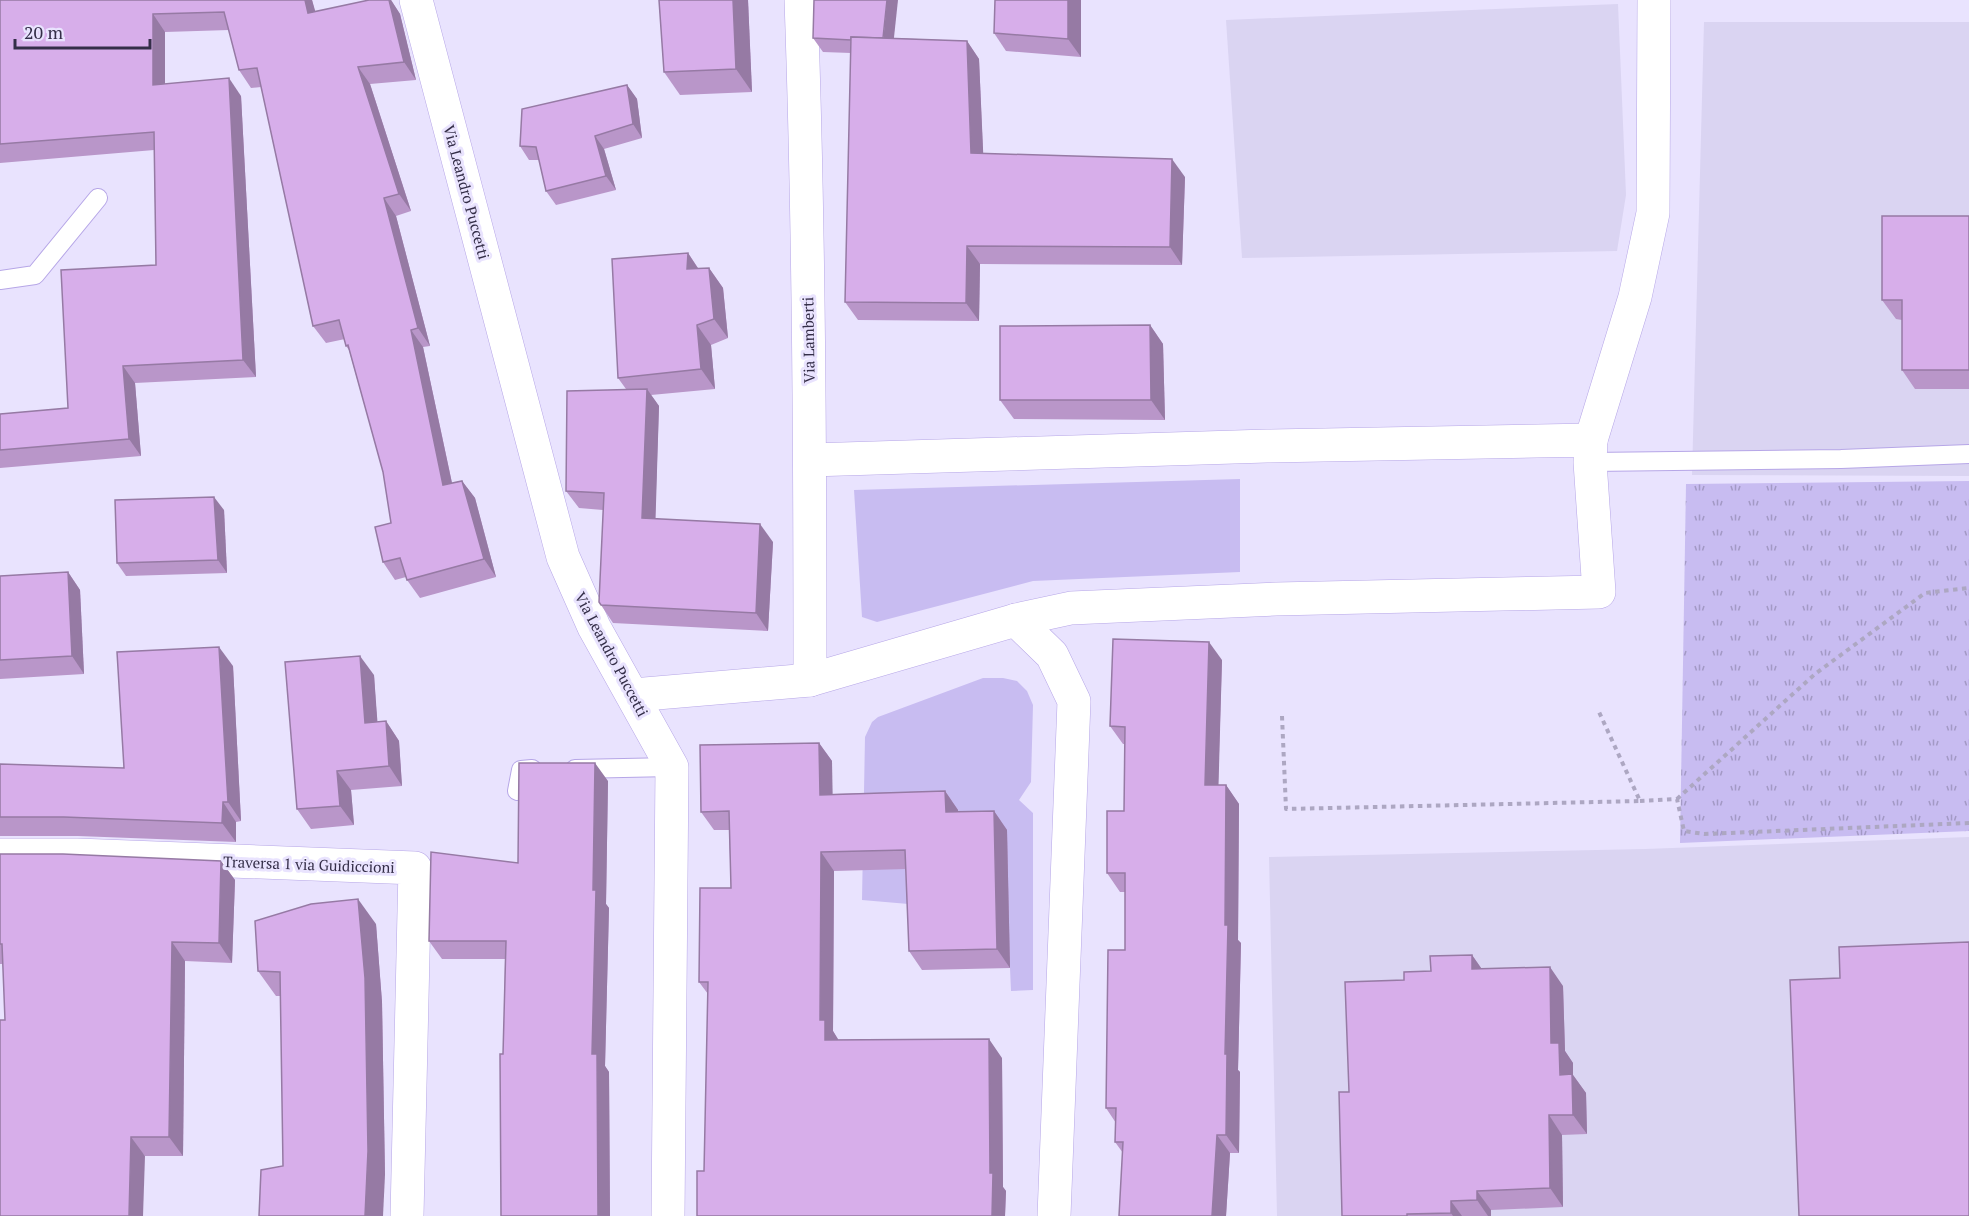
<svg xmlns="http://www.w3.org/2000/svg" width="1969" height="1216" font-family="'PT Serif',serif">
  <defs>
    <pattern id="park-tufts" width="24" height="20" patternUnits="userSpaceOnUse" patternTransform="scale(1.5)"><rect width="24" height="20" fill="#c8bcf1"/><path d="M3 7l-1-3M5 7V3M7 7l1-3M15 17l-1-3M17 17v-4M19 17l1-3" fill="none" stroke="#a399c5"/></pattern>
  </defs>
  <rect width="100%" height="100%" fill="#e9e3fe"/>
  <!-- built -->
  <g fill="#dad4f2">
    <path d="M 1618,4 L 1626,195 L 1617,251 L 1242,258 L 1226,20 Z"/>
    <path d="M 1704,22 L 1969,22 L 1969,476 L 1692,475 Z"/>
    <path d="M 1969,837 L 1969,1216 L 1277,1216 L 1269,857 L 1645,849 Z"/>
  </g>
  <!-- green -->
  <g fill="#c8bcf1">
    <path d="M 1240,479 L 1240,572 L 1033,581 L 877,622 L 862,617 L 854,490 Z"/>
    <path d="M 983,678 L 1003,678 L 1017,681 L 1027,691 L 1033,705 L 1031,782 L 1019,800 L 1033,813 L 1033,990 L 1011,991 L 1010,968 L 959,831 L 958,810 L 920,905 L 862,900 L 865,737 L 872,722 L 878,717 Z"/>
  </g>
  <!-- park -->
  <path fill="url(#park-tufts)" d="M 1969,481 L 1969,831 L 1680,843 L 1686,484 Z"/>
  <g fill="none" stroke-linecap="round" stroke-linejoin="round">
    <!-- service casing -->
    <g stroke="#b6a6e7" stroke-width="20">
      <g id="service">
        <path d="M 0,280 L 35,275 L 98,198"/>
        <path d="M 1590,462 L 1841,459 L 1969,454"/>
        <path d="M 575,769 L 672,767"/>
        <path d="M 517,791 L 521,770 L 532,769"/>
      </g>
    </g>
    <!-- minor casing -->
    <g stroke="#b6a6e7" stroke-width="34">
      <g id="minor">
        <path d="M 416,0 L 563,557 L 594,627 L 672,767 L 668,1216"/>
        <path d="M 801,0 C 809,227 810,454 810,680"/>
        <path d="M 1591,440 L 1635,297 L 1653,213 L 1654,0"/>
        <path d="M 1016,620 L 1052,655 L 1074,701 L 1054,1216"/>
        <path d="M 633,695 L 810,680 L 1016,620 L 1071,608 L 1276,599 L 1599,592 L 1590,462 L 1591,440 L 1267,446 L 810,460"/>
        <path d="M 0,855 L 77,855 L 415,868 L 407,1216"/>
      </g>
    </g>
    <!-- path -->
    <g stroke="#ada7c2" stroke-width="4" stroke-dasharray="4.5 4.5" stroke-linecap="butt">
      <path d="M 1282,716 L 1286,809 L 1640,801 L 1599,712"/>
      <path d="M 1677,799 L 1815,674 L 1925,593 L 1969,588"/>
      <path d="M 1640,801 L 1677,799 L 1684,831 L 1704,834 L 1969,823"/>
    </g>
    <!-- service -->
    <use href="#service" stroke="#fff" stroke-width="18"/>
    <!-- minor -->
    <use href="#minor" stroke="#fff" stroke-width="33"/>
  </g>
  <!-- wall -->
  <g fill="#b996c9">
    <path d="M 0,0 L 312,0 L 315,12 L 369,0 L 391,0 L 400,14 L 416,80 L 370,84 L 411,211 L 396,216 L 430,346 L 423,347 L 452,483 L 462,481 L 475,498 L 496,577 L 420,598 L 407,580 L 406,577 L 395,580 L 383,562 L 391,523 L 383,472 L 349,350 L 346,346 L 345,339 L 326,343 L 313,326 L 261,87 L 251,88 L 239,70 L 229,30 L 165,32 L 165,84 L 241,96 L 256,377 L 135,383 L 141,456 L 0,468 L 0,414 L 68,408 L 156,265 L 154,150 L 0,163 Z"/>
    <path d="M 659,0 L 748,0 L 752,92 L 680,95 L 664,72 Z"/>
    <path d="M 1081,0 L 1081,57 L 1006,51 L 994,33 Z"/>
    <path d="M 813,38 L 894,38 L 967,41 L 979,59 L 983,153 L 1185,177 L 1182,265 L 980,264 L 979,321 L 858,320 L 845,302 L 851,53 L 823,52 Z"/>
    <path d="M 627,85 L 637,99 L 642,138 L 604,149 L 616,190 L 556,205 L 546,191 L 539,160 L 529,160 L 520,146 Z"/>
    <path d="M 1969,216 L 1969,389 L 1915,389 L 1902,370 L 1902,320 L 1896,319 L 1882,300 Z"/>
    <path d="M 688,253 L 698,268 L 709,268 L 723,288 L 728,338 L 711,345 L 715,389 L 651,395 L 659,406 L 655,519 L 773,542 L 768,631 L 613,623 L 601,605 L 603,510 L 579,508 L 566,491 L 626,389 L 618,378 Z"/>
    <path d="M 1150,325 L 1163,344 L 1165,420 L 1014,419 L 1000,400 Z"/>
    <path d="M 224,510 L 227,573 L 126,576 L 117,563 Z"/>
    <path d="M 68,572 L 80,590 L 84,674 L 0,679 L 0,576 Z"/>
    <path d="M 1222,660 L 1218,785 L 1226,785 L 1239,804 L 1238,940 L 1241,943 L 1238,1070 L 1240,1072 L 1239,1153 L 1230,1153 L 1226,1216 L 1119,1216 L 1123,1153 L 1115,1142 L 1116,1123 L 1106,1108 L 1125,950 L 1125,892 L 1120,892 L 1107,873 L 1124,811 L 1125,744 L 1123,744 L 1110,726 Z"/>
    <path d="M 233,666 L 241,821 L 236,822 L 236,842 L 78,836 L 0,836 L 0,764 L 124,768 Z"/>
    <path d="M 374,675 L 377,722 L 386,721 L 399,741 L 402,786 L 351,790 L 354,825 L 311,829 L 297,809 Z"/>
    <path d="M 819,743 L 832,761 L 832,794 L 945,791 L 958,810 L 958,812 L 994,811 L 1007,830 L 1010,968 L 922,970 L 909,951 L 906,869 L 834,871 L 833,1031 L 838,1040 L 1002,1058 L 1003,1187 L 1006,1191 L 1005,1216 L 697,1216 L 704,1171 L 708,994 L 699,982 L 731,888 L 729,830 L 714,830 L 701,812 Z"/>
    <path d="M 608,781 L 606,904 L 609,908 L 605,1066 L 609,1072 L 610,1216 L 501,1216 L 505,959 L 442,959 L 429,941 L 518,863 Z"/>
    <path d="M 0,854 L 221,861 L 235,880 L 232,963 L 185,961 L 183,1156 L 145,1156 L 5,1020 L 3,964 L 0,964 Z"/>
    <path d="M 376,924 L 382,1002 L 385,1175 L 283,1166 L 281,996 L 276,996 L 258,971 Z"/>
    <path d="M 1472,955 L 1481,968 L 1563,986 L 1565,1051 L 1573,1063 L 1573,1075 L 1586,1093 L 1587,1134 L 1562,1135 L 1563,1207 L 1491,1210 L 1491,1216 L 1342,1216 L 1349,1092 L 1431,971 Z"/>
  </g>
  <!-- shaded-wall -->
  <g fill="#967aa4">
    <path d="M 305,0 L 312,0 L 321,31 L 308,13 Z"/>
    <path d="M 389,0 L 391,0 L 400,14 L 416,80 L 404,62 Z"/>
    <path d="M 733,0 L 748,0 L 752,92 L 736,69 Z"/>
    <path d="M 887,0 L 898,0 L 892,56 L 883,42 Z"/>
    <path d="M 1068,0 L 1081,0 L 1081,57 L 1068,39 Z"/>
    <path d="M 153,14 L 165,32 L 165,103 L 153,85 Z"/>
    <path d="M 967,41 L 979,59 L 984,171 L 971,153 Z"/>
    <path d="M 358,67 L 370,84 L 411,211 L 399,194 Z"/>
    <path d="M 229,78 L 241,96 L 256,377 L 243,360 Z"/>
    <path d="M 627,85 L 637,99 L 642,138 L 633,124 Z"/>
    <path d="M 595,136 L 604,149 L 616,190 L 606,176 Z"/>
    <path d="M 1172,159 L 1185,177 L 1182,265 L 1170,247 Z"/>
    <path d="M 384,198 L 396,216 L 430,346 L 418,328 Z"/>
    <path d="M 967,246 L 980,264 L 979,321 L 966,303 Z"/>
    <path d="M 688,253 L 701,273 L 687,269 Z"/>
    <path d="M 709,268 L 723,288 L 728,338 L 714,319 Z"/>
    <path d="M 697,325 L 711,345 L 715,389 L 701,369 Z"/>
    <path d="M 1150,325 L 1163,344 L 1165,420 L 1151,400 Z"/>
    <path d="M 411,330 L 423,347 L 456,502 L 443,485 Z"/>
    <path d="M 123,366 L 135,383 L 141,456 L 129,439 Z"/>
    <path d="M 647,389 L 659,406 L 655,536 L 642,518 Z"/>
    <path d="M 462,481 L 475,498 L 496,577 L 484,559 Z"/>
    <path d="M 214,497 L 224,510 L 227,573 L 218,560 Z"/>
    <path d="M 760,524 L 773,542 L 768,631 L 756,613 Z"/>
    <path d="M 68,572 L 80,590 L 84,674 L 72,656 Z"/>
    <path d="M 1209,642 L 1222,660 L 1218,803 L 1205,785 Z"/>
    <path d="M 219,647 L 233,666 L 241,821 L 228,802 Z"/>
    <path d="M 360,656 L 374,675 L 379,743 L 365,723 Z"/>
    <path d="M 386,721 L 399,741 L 402,786 L 389,766 Z"/>
    <path d="M 819,743 L 832,761 L 833,813 L 820,795 Z"/>
    <path d="M 595,763 L 608,781 L 606,904 L 609,908 L 605,1066 L 609,1072 L 610,1216 L 598,1216 L 592,1054 L 593,890 Z"/>
    <path d="M 337,771 L 351,790 L 354,825 L 340,806 Z"/>
    <path d="M 1226,785 L 1239,804 L 1238,940 L 1241,943 L 1238,1070 L 1240,1072 L 1239,1153 L 1226,1135 L 1225,925 Z"/>
    <path d="M 945,791 L 958,810 L 959,831 L 946,812 Z"/>
    <path d="M 223,802 L 236,822 L 236,842 L 222,823 Z"/>
    <path d="M 994,811 L 1007,830 L 1010,968 L 997,949 Z"/>
    <path d="M 821,852 L 834,871 L 833,1031 L 838,1039 L 838,1059 L 825,1040 L 820,1020 Z"/>
    <path d="M 221,861 L 235,880 L 232,963 L 219,943 Z"/>
    <path d="M 358,899 L 376,924 L 382,1002 L 385,1175 L 383,1216 L 365,1216 Z"/>
    <path d="M 172,942 L 185,961 L 183,1156 L 169,1137 Z"/>
    <path d="M 1472,955 L 1486,975 L 1472,969 Z"/>
    <path d="M 1550,967 L 1563,986 L 1565,1051 L 1573,1063 L 1573,1075 L 1586,1093 L 1587,1134 L 1573,1115 L 1551,1043 Z"/>
    <path d="M 989,1039 L 1002,1058 L 1003,1187 L 1006,1191 L 1005,1216 L 992,1216 L 990,1173 Z"/>
    <path d="M 1549,1115 L 1562,1135 L 1563,1207 L 1550,1188 Z"/>
    <path d="M 1217,1135 L 1230,1153 L 1226,1216 L 1212,1216 Z"/>
    <path d="M 131,1137 L 145,1156 L 143,1216 L 129,1216 Z"/>
    <path d="M 1477,1191 L 1491,1210 L 1491,1216 L 1488,1216 L 1477,1200 Z"/>
    <path d="M 1451,1201 L 1462,1216 L 1453,1216 L 1451,1213 Z"/>
  </g>
  <!-- building -->
  <g fill="#d7aeea" stroke="#967aa4" stroke-width="1.5">
    <path d="M 0,0 L 305,0 L 308,13 L 369,0 L 389,0 L 404,62 L 358,67 L 399,194 L 384,198 L 418,328 L 411,330 L 443,485 L 462,481 L 484,559 L 407,580 L 400,558 L 383,562 L 375,527 L 391,523 L 383,472 L 348,345 L 346,346 L 339,320 L 313,326 L 257,68 L 239,70 L 224,12 L 153,14 L 153,85 L 229,78 L 243,360 L 123,366 L 129,439 L 0,450 L 0,414 L 68,408 L 61,270 L 156,265 L 154,132 L 0,144 Z"/>
    <path d="M 659,0 L 733,0 L 736,69 L 664,72 Z"/>
    <path d="M 814,0 L 887,0 L 883,38 L 851,37 L 851,40 L 813,38 Z"/>
    <path d="M 995,0 L 1068,0 L 1068,39 L 994,33 Z"/>
    <path d="M 851,37 L 967,41 L 971,153 L 1172,159 L 1170,247 L 967,246 L 966,303 L 845,302 Z"/>
    <path d="M 627,85 L 633,124 L 595,136 L 606,176 L 546,191 L 536,147 L 520,146 L 522,109 Z"/>
    <path d="M 1882,216 L 1969,216 L 1969,370 L 1902,370 L 1902,300 L 1882,300 Z"/>
    <path d="M 688,253 L 687,269 L 709,268 L 714,319 L 697,325 L 701,369 L 618,378 L 612,259 Z"/>
    <path d="M 1150,325 L 1151,400 L 1000,400 L 1000,326 Z"/>
    <path d="M 647,389 L 642,518 L 760,524 L 756,613 L 601,605 L 599,602 L 604,493 L 566,491 L 567,391 Z"/>
    <path d="M 214,497 L 218,560 L 117,563 L 115,500 Z"/>
    <path d="M 68,572 L 72,656 L 0,660 L 0,576 Z"/>
    <path d="M 1113,639 L 1209,642 L 1205,785 L 1226,785 L 1225,925 L 1228,925 L 1225,1054 L 1227,1054 L 1226,1135 L 1217,1135 L 1212,1216 L 1119,1216 L 1123,1142 L 1115,1142 L 1116,1108 L 1106,1108 L 1108,950 L 1125,950 L 1125,873 L 1107,873 L 1107,811 L 1124,811 L 1125,727 L 1110,726 Z"/>
    <path d="M 219,647 L 228,802 L 223,802 L 222,823 L 64,817 L 0,817 L 0,764 L 124,768 L 117,652 Z"/>
    <path d="M 360,656 L 365,723 L 386,721 L 389,766 L 337,771 L 340,806 L 297,809 L 285,662 Z"/>
    <path d="M 819,743 L 820,795 L 945,791 L 946,812 L 994,811 L 997,949 L 909,951 L 905,850 L 821,852 L 820,1020 L 825,1020 L 825,1040 L 989,1039 L 990,1173 L 993,1173 L 992,1216 L 697,1216 L 697,1171 L 704,1171 L 708,982 L 699,982 L 700,888 L 731,888 L 729,811 L 701,812 L 700,745 Z"/>
    <path d="M 519,763 L 595,763 L 593,890 L 596,890 L 592,1054 L 597,1054 L 598,1216 L 501,1216 L 500,1054 L 503,1054 L 506,941 L 429,941 L 431,852 L 518,863 Z"/>
    <path d="M 0,854 L 63,854 L 221,861 L 219,943 L 172,942 L 169,1137 L 131,1137 L 129,1216 L 0,1216 L 0,1020 L 5,1020 L 2,944 L 0,944 Z"/>
    <path d="M 358,899 L 365,978 L 368,1151 L 365,1216 L 259,1216 L 261,1170 L 283,1166 L 280,972 L 258,971 L 255,921 L 311,904 Z"/>
    <path d="M 1969,942 L 1969,1216 L 1799,1216 L 1790,980 L 1840,978 L 1839,947 Z"/>
    <path d="M 1472,955 L 1472,969 L 1550,967 L 1551,1043 L 1559,1043 L 1560,1075 L 1572,1074 L 1573,1115 L 1549,1115 L 1550,1188 L 1477,1191 L 1477,1200 L 1451,1201 L 1451,1213 L 1407,1214 L 1407,1216 L 1342,1216 L 1339,1092 L 1349,1092 L 1345,982 L 1404,980 L 1404,972 L 1431,971 L 1430,956 Z"/>
  </g>
  <g text-anchor="middle" dominant-baseline="central" stroke-width="6" stroke-linejoin="round" paint-order="stroke">
    <!-- street labels -->
    <g font-size="15" fill="#342e48" stroke="#e9e3fe">
      <text transform="translate(467 192) rotate(75)">Via Leandro Puccetti</text>
      <text transform="translate(808 340) rotate(-91)">Via Lamberti</text>
      <text transform="translate(612 654) rotate(62)">Via Leandro Puccetti</text>
      <text transform="translate(309 864) rotate(2)">Traversa 1 via Guidiccioni</text>
    </g>
  </g>
  <!-- scale -->
  <path d="M15 39v9h135v-9" fill="none" stroke="#342e48" stroke-width="3"/>
  <text x="24" y="39" font-size="18" fill="#342e48" stroke="#e9e3fe" stroke-width="4.5" paint-order="stroke">20 m</text>
</svg>
